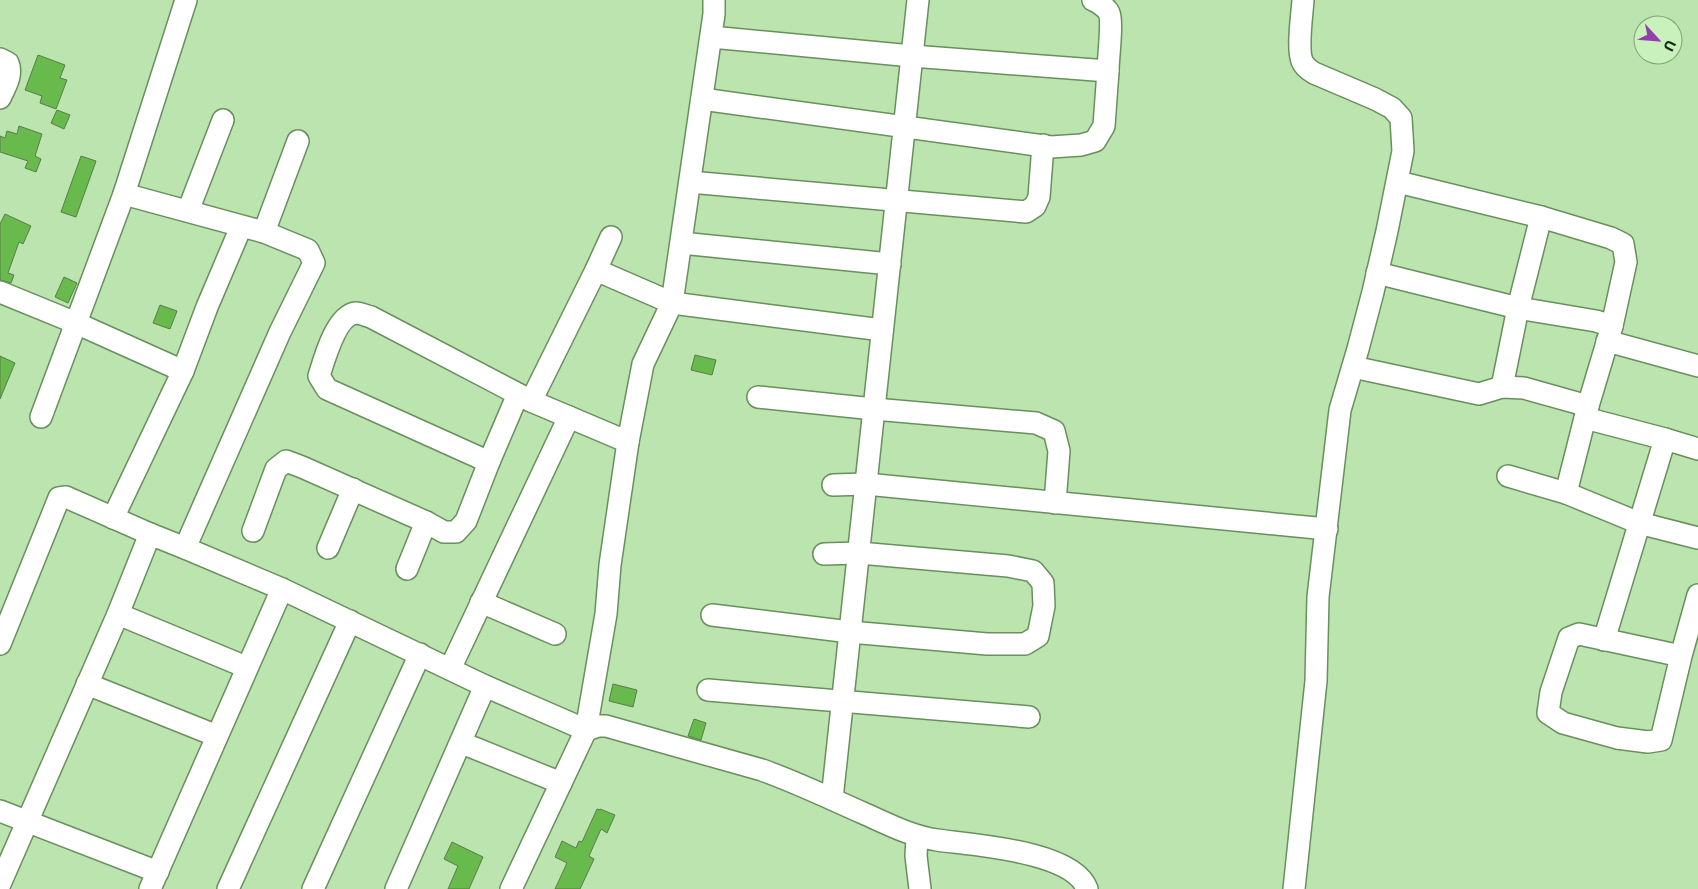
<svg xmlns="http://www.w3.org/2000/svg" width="1698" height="889" font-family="Commissioner,sans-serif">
  <rect width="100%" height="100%" fill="#bbe4af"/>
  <!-- building -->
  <g fill="#68ba4c" stroke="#587d4d">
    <path d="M 38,55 L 65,65 L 60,78 L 67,80 L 56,109 L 40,103 L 42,96 L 25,90 Z"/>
    <path d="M 57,110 L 70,115 L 64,129 L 51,123 Z"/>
    <path d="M 19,126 L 42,134 L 35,156 L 41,159 L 36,172 L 25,168 L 28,161 L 0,152 L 0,136 L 5,138 L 7,131 L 17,134 Z"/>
    <path d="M 81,156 L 96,161 L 76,217 L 61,212 Z"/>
    <path d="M 5,214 L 31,226 L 23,244 L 19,242 L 8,273 L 14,275 L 11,283 L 0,280 L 0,224 Z"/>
    <path d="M 64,277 L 77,283 L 68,303 L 55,297 Z"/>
    <path d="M 160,305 L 177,311 L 170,329 L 153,323 Z"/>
    <path d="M 695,355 L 716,360 L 712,375 L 691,370 Z"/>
    <path d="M 0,356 L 15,363 L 0,399 Z"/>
    <path d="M 613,684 L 637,690 L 633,707 L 609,701 Z"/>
    <path d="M 694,719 L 706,723 L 701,740 L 688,736 Z"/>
    <path d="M 597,809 L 600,810 L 600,809 L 615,815 L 607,833 L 601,829 L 589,856 L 594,859 L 580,889 L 555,889 L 567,863 L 555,857 L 562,841 L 576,848 L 579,841 L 582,842 Z"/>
    <path d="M 452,842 L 483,857 L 469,889 L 448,889 L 458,866 L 444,859 Z"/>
  </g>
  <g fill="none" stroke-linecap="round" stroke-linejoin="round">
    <!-- minor casing -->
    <g stroke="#698f5e" stroke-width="24">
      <g id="minor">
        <path d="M 711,37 L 912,56 L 1108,71 C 1108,59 1113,22 1109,13 C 1107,8 1098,2 1093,0"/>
        <path d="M 0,59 L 8,63 C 13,75 5,87 0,98"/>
        <path d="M 702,99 L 1051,147 L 1081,145 L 1095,141 L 1104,126 L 1108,71"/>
        <path d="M 690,182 L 1026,212 L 1035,206 L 1039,197 L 1043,145"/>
        <path d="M 1398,182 L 1541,217 L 1611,238 L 1623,244 L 1626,262 L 1612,326 L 1588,406 L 1566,493 L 1508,476"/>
        <path d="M 124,194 L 264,232 L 308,250 L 314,263 L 280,332 L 185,548"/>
        <path d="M 188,211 L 223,120"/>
        <path d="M 264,232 L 298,141"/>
        <path d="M 681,243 L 890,264"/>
        <path d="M 596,270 L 611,237"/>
        <path d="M 1377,273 L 1518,308 L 1596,321 L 1612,326"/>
        <path d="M 0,292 L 76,323 L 183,371"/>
        <path d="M 1607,341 L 1698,366"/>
        <path d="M 1353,367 L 1479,394 L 1502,387 L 1524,388 L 1588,406"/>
        <path d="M 1502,387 L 1518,308 L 1541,217"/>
        <path d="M 518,394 L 489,462 L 327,389 L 319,376 C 324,360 336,315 356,313 C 360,313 367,316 371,317 L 518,394 L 531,401"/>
        <path d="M 758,397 L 874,409 L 1036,423 L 1054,431 L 1059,451 L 1055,503"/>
        <path d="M 41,417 L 124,194 L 186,0"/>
        <path d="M 1585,418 L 1665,439"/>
        <path d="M 628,442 L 531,401 L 596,270 L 672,303 L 882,330"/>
        <path d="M 833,485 L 866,484 L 1327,529"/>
        <path d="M 1566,493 L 1639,523 L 1698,538"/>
        <path d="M 113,518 L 183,371 L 207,307 L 241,227"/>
        <path d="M 253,531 L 276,469 L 286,461 L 302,467 L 426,522 L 444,532 L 456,532 L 466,521 L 489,462"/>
        <path d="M 328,548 L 353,489"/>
        <path d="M 407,569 L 426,522"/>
        <path d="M 481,602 L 555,634"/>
        <path d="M 118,614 L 246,667"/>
        <path d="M 712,615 L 850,632 L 987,644 L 1025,644 L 1038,636 L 1044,606 L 1043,583 L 1033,571 L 1008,566 L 859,553 L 824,554"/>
        <path d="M 1604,640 L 1665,439 L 1698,449"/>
        <path d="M 0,644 L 59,498 L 66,497 L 150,534 L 185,548 L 282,589 L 485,686 L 586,730 L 598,726 L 606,726 L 762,770 C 796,782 829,798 863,813 C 888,824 910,836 937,840 C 973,845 1074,851 1087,889"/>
        <path d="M 1681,656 L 1579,634 L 1569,638 L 1551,692 L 1548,713 L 1563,723 L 1617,738 L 1648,742 L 1661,740 L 1681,656 L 1698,595"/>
        <path d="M 450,669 L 569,417"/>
        <path d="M 87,684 L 217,736"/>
        <path d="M 708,690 L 1029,717"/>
        <path d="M 462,743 L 561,783"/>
        <path d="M 832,799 L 918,0"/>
        <path d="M 0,811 L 158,872"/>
        <path d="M 917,837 L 916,856 L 920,889"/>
        <path d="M 0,884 L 118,614 L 150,534"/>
        <path d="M 150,889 L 282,589"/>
        <path d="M 228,889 L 350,621"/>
        <path d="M 313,889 L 420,654"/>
        <path d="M 396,889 L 485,686"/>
        <path d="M 511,889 L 586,730 L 606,614 L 610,565 L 628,442 L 643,364 L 672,303 L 714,14 L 714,0"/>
        <path d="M 1294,889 L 1316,681 L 1318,597 L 1340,410 L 1358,349 L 1373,292 L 1387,231 L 1403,151 L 1401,118 L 1392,108 L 1375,99 L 1314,73 C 1309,70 1304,66 1302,61 C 1297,48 1302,15 1303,0"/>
      </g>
    </g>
    <!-- minor -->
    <use href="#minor" stroke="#fff" stroke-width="21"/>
  </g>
  <!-- north arrow -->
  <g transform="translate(1658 40) rotate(116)"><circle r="24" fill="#c8f1bc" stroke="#82a179"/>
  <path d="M0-4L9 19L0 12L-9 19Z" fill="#953fad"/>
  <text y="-8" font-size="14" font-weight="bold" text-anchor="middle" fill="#1a2915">U</text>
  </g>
</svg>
